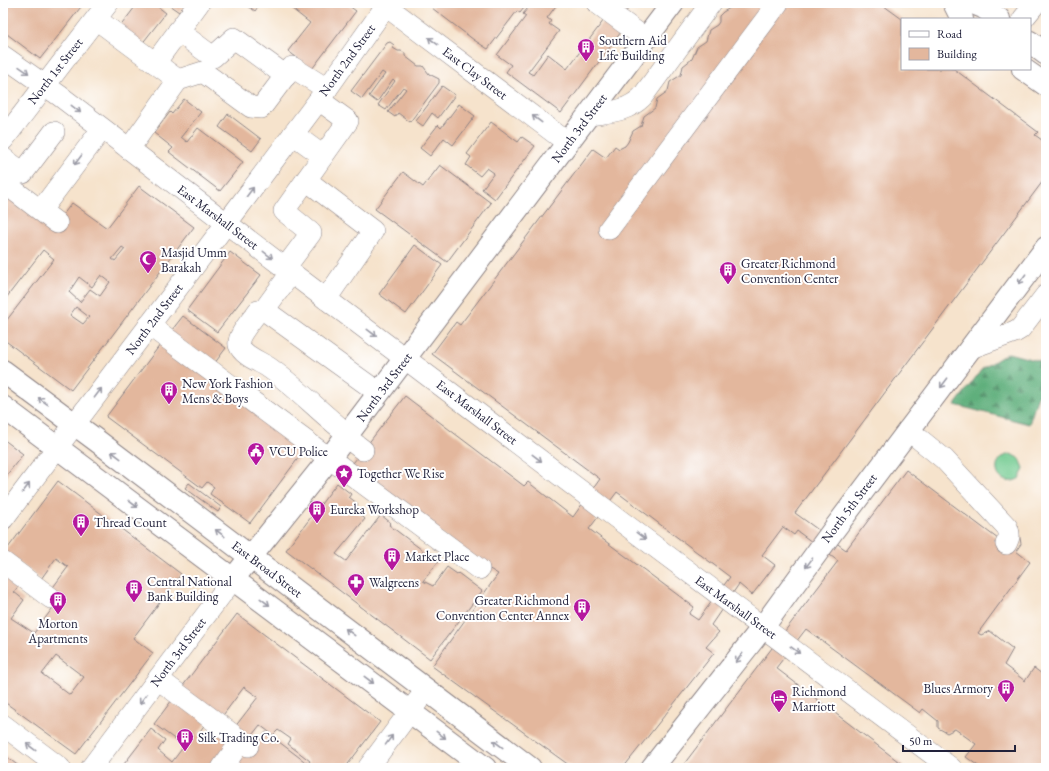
<svg xmlns="http://www.w3.org/2000/svg" width="1049" height="771" font-family="'EB Garamond',serif">
  <defs>
    <pattern id="forest-firs" width="22" height="20" patternUnits="userSpaceOnUse"><rect width="22" height="20" fill="#5eaf7b"/><path d="M5 1l3.5 6h-7zM16 11l3.5 6h-7z" fill="#4d8e66"/></pattern>
  </defs>
  <rect width="100%" height="100%" fill="#fff"/>
  <filter id="ink" filterUnits="userSpaceOnUse"><feTurbulence type="fractalNoise" baseFrequency=".025" numOctaves="2"/><feDisplacementMap in="SourceGraphic" scale="8" xChannelSelector="R" yChannelSelector="G"/><feConvolveMatrix kernelMatrix="1 2 1 2 8 2 1 2 1" color-interpolation-filters="sRGB"/></filter>
  <filter id="wash" filterUnits="userSpaceOnUse"><feTurbulence type="fractalNoise" baseFrequency=".012" numOctaves="4" result="noise"/><feDisplacementMap in="SourceGraphic" scale="16" xChannelSelector="R" yChannelSelector="G"/><feGaussianBlur stdDeviation="0.9" result="paint"/><feColorMatrix in="noise" values="0 0 0 0 0 0 0 0 0 0 0 0 0 0 0 0 0 1.4 0 .05"/><feComposite in="paint" operator="in"/></filter>
  <g filter="url(#wash)">
    <rect width="100%" height="100%" fill="#f6e3cc"/>
    <!-- forest -->
    <path fill="url(#forest-firs)" stroke="#40685b" d="M 1008,353 L 1046,363 L 1046,371 L 1029,424 L 955,405 L 982,369 Z"/>
    <!-- garden -->
    <path fill="#73cb91" stroke="#4a7666" d="M 1011,454 L 1020,459 L 1024,468 L 1020,478 C 997,492 986,458 1011,454 Z"/>
    <g id="blocks">
      <!-- building -->
      <g fill="#e3b79d" fill-rule="evenodd">
        <path d="M 3,3 L 84,3 L 40,59 L 3,31 Z"/>
        <path d="M 138,3 L 153,3 L 166,13 L 141,45 L 119,28 Z"/>
        <path d="M 166,3 L 186,3 L 179,12 Z"/>
        <path d="M 250,3 L 261,3 L 255,11 L 248,6 Z"/>
        <path d="M 289,3 L 345,3 L 356,11 L 312,69 L 288,51 L 310,23 L 287,5 Z"/>
        <path d="M 436,3 L 528,3 L 520,13 L 517,11 L 488,49 L 474,40 L 432,8 Z"/>
        <path d="M 532,3 L 558,3 L 547,18 L 551,21 L 549,24 L 559,31 L 528,72 L 533,75 L 548,54 L 567,69 L 607,16 L 624,28 L 561,113 L 506,72 L 511,65 L 497,55 L 526,16 L 523,14 Z"/>
        <path d="M 606,3 L 632,3 L 623,16 Z"/>
        <path d="M 732,3 L 880,3 L 902,19 L 902,69 L 954,69 L 1038,132 L 1035,135 L 1046,143 L 1046,177 L 795,513 L 846,550 L 906,470 L 998,539 L 1018,526 L 1021,544 L 1016,551 L 1030,562 L 978,633 L 981,635 L 990,631 L 1013,649 L 1004,665 L 1025,681 L 1034,668 L 1046,677 L 1046,768 L 981,768 L 966,757 L 976,744 L 955,729 L 947,733 L 938,728 L 938,721 L 923,709 L 920,713 L 806,629 L 776,668 L 907,768 L 681,768 L 838,561 L 797,531 L 794,535 L 783,527 L 762,555 L 775,565 L 752,595 L 739,584 L 711,625 L 719,632 L 706,647 L 714,653 L 623,768 L 573,768 L 432,666 L 498,574 L 483,565 L 350,467 L 405,396 L 524,486 L 528,482 L 573,517 L 600,479 L 432,354 L 456,322 L 460,325 L 593,149 L 606,158 L 615,146 L 619,149 L 625,146 L 628,142 L 633,131 L 641,126 L 644,116 L 655,108 L 657,99 L 668,91 L 670,82 L 681,75 L 683,66 L 692,59 L 697,47 L 706,41 L 709,30 L 717,25 L 719,22 L 719,16 L 723,12 L 730,8 ZM 617,492 L 730,577 L 698,620 L 689,614 L 694,607 L 589,529 Z"/>
        <path d="M 390,42 L 394,45 L 393,48 L 398,51 L 401,51 L 405,53 L 405,56 L 418,66 L 423,66 L 429,74 L 439,79 L 439,83 L 410,122 L 398,113 L 395,117 L 388,112 L 406,89 L 403,87 L 386,110 L 378,105 L 395,81 L 393,79 L 377,102 L 369,96 L 385,74 L 382,72 L 362,99 L 351,91 L 387,43 Z"/>
        <path d="M 442,86 L 455,95 L 438,118 L 432,113 L 423,126 L 416,121 Z"/>
        <path d="M 184,99 L 201,112 L 181,137 L 187,142 L 198,128 L 243,162 L 220,191 L 169,152 L 173,148 L 154,133 L 170,112 L 172,114 Z"/>
        <path d="M 459,104 L 475,116 L 453,145 L 444,138 L 430,156 L 420,148 L 438,125 L 441,128 Z"/>
        <path d="M 228,114 L 261,139 L 252,151 L 219,127 Z"/>
        <path d="M 491,122 L 518,142 L 522,137 L 535,146 L 495,199 L 482,189 L 494,173 L 487,168 L 480,176 L 466,165 L 471,157 L 467,154 Z"/>
        <path d="M 440,165 L 491,203 L 447,262 L 375,209 L 403,172 L 423,187 Z"/>
        <path d="M 139,186 L 194,227 L 71,390 L 3,339 L 3,325 L 54,259 L 43,250 L 3,302 L 3,193 L 55,225 L 72,203 L 107,228 ZM 122,247 L 125,249 L 115,261 L 112,259 ZM 101,275 L 110,282 L 100,296 L 90,289 L 80,302 L 69,292 L 79,277 L 92,287 ZM 76,307 L 89,317 L 83,324 L 70,315 Z"/>
        <path d="M 415,245 L 442,265 L 406,314 L 379,294 Z"/>
        <path d="M 230,252 L 261,275 L 217,332 L 187,310 Z"/>
        <path d="M 183,316 L 226,348 L 211,368 L 168,335 Z"/>
        <path d="M 163,341 L 305,449 L 250,523 L 210,494 L 214,487 L 207,482 L 202,488 L 106,417 Z"/>
        <path d="M 3,439 L 23,454 L 3,480 Z"/>
        <path d="M 58,481 L 181,574 L 133,638 L 153,653 L 76,754 L 3,701 L 3,571 L 20,584 L 14,592 L 24,600 L 11,618 L 34,633 L 61,597 L 51,590 L 68,567 L 56,558 L 41,579 L 5,552 ZM 56,656 L 84,677 L 70,695 L 42,674 Z"/>
        <path d="M 189,483 L 221,507 L 218,512 L 185,488 Z"/>
        <path d="M 337,483 L 351,494 L 349,497 L 358,504 L 354,509 L 365,519 L 336,554 L 346,561 L 381,515 L 391,523 L 389,525 L 438,562 L 423,581 L 433,586 L 447,567 L 457,574 L 458,573 L 482,591 L 430,659 L 286,550 Z"/>
        <path d="M 237,614 L 380,722 L 345,768 L 233,768 L 247,749 L 251,752 L 266,732 L 308,764 L 310,761 L 288,744 L 291,739 L 278,730 L 273,735 L 260,725 L 246,743 L 231,732 L 258,697 L 244,687 L 218,722 L 179,691 Z"/>
        <path d="M 175,696 L 208,720 L 198,734 L 209,742 L 219,729 L 233,740 L 212,768 L 121,768 L 151,729 L 165,740 L 158,750 L 172,762 L 184,746 L 154,724 Z"/>
        <path d="M 3,754 L 16,764 L 22,768 L 3,768 Z"/>
      </g>
    </g>
  </g>
  <g filter="url(#ink)">
    <use href="#blocks" fill-opacity="0" stroke="#8c8284" stroke-width="1"/>
    <g fill="none" stroke-linecap="round" stroke-linejoin="round">
      <!-- minor casing -->
      <g stroke="#8c8284" stroke-width="22">
        <g id="minor">
          <path d="M 382,3 L 568,143"/>
          <path d="M 597,3 L 646,39"/>
          <path d="M 96,19 L 178,80"/>
          <path d="M 1023,19 L 1036,3"/>
          <path d="M 178,31 L 213,57 L 234,38 L 286,76"/>
          <path d="M 3,56 L 60,96 L 285,268 L 610,513 L 951,768"/>
          <path d="M 155,63 L 199,3"/>
          <path d="M 589,115 C 609,112 627,112 642,97 L 711,3"/>
          <path d="M 293,134 L 323,156"/>
          <path d="M 3,140 L 108,3"/>
          <path d="M 129,149 L 178,80 L 203,72 L 251,107 L 261,108 L 292,67 L 327,89"/>
          <path d="M 3,158 L 23,173 L 54,132"/>
          <path d="M 306,180 L 373,231 L 326,299"/>
          <path d="M 3,182 L 57,223"/>
          <path d="M 41,210 L 102,129"/>
          <path d="M 609,229 L 778,3"/>
          <path d="M 285,268 L 311,233 L 284,211 L 348,121 L 319,100"/>
          <path d="M 264,310 L 291,273"/>
          <path d="M 149,325 L 479,569"/>
          <path d="M 971,348 L 1015,332 L 1020,329 L 1046,295"/>
          <path d="M 908,430 L 944,459 L 1007,527 C 1010,534 1010,537 1006,544"/>
          <path d="M 348,434 C 320,413 297,387 268,367 C 259,361 243,356 239,345 C 237,335 253,319 258,311 L 264,310 L 379,393"/>
          <path d="M 346,437 L 363,450"/>
          <path d="M 3,519 L 238,208 L 327,89 L 388,3"/>
          <path d="M 3,562 L 51,598"/>
          <path d="M 158,679 L 248,746"/>
          <path d="M 3,725 L 60,768"/>
          <path d="M 91,768 L 233,579"/>
          <path d="M 222,768 L 241,741"/>
          <path d="M 368,768 L 426,690"/>
        </g>
      </g>
      <!-- major casing -->
      <g stroke="#8c8284" stroke-width="24">
        <g id="major">
          <path d="M 954,3 L 962,19"/>
          <path d="M 973,3 L 983,7 L 999,19"/>
          <path d="M 1030,42 L 1046,54"/>
          <path d="M 1023,69 L 1046,85"/>
          <path d="M 3,371 L 96,440 L 530,768"/>
          <path d="M 3,407 L 485,768"/>
          <path d="M 233,579 L 329,459 L 673,3"/>
          <path d="M 652,768 L 763,627 L 832,532 L 1046,248"/>
        </g>
      </g>
      <!-- minor -->
      <use href="#minor" stroke="#fff" stroke-width="21"/>
      <!-- major -->
      <use href="#major" stroke="#fff" stroke-width="22"/>
    </g>
    <!-- one-way arrows -->
    <defs><path id="oneway-shaft" d="M-6 0H5M1.5-3L5.5 0L1.5 3" fill="none" stroke-width="1.6" stroke-linecap="round" stroke-linejoin="round"/></defs>
    <g stroke="#9c9ca7">
      <use href="#oneway-shaft" transform="translate(433 41) rotate(-143)"/>
      <use href="#oneway-shaft" transform="translate(24 70) rotate(35)"/>
      <use href="#oneway-shaft" transform="translate(76 109) rotate(38)"/>
      <use href="#oneway-shaft" transform="translate(537 119) rotate(-143)"/>
      <use href="#oneway-shaft" transform="translate(78 160) rotate(127)"/>
      <use href="#oneway-shaft" transform="translate(250 192) rotate(-53)"/>
      <use href="#oneway-shaft" transform="translate(268 255) rotate(38)"/>
      <use href="#oneway-shaft" transform="translate(1022 279) rotate(127)"/>
      <use href="#oneway-shaft" transform="translate(372 333) rotate(37)"/>
      <use href="#oneway-shaft" transform="translate(944 383) rotate(127)"/>
      <use href="#oneway-shaft" transform="translate(98 393) rotate(-53)"/>
      <use href="#oneway-shaft" transform="translate(43 401) rotate(-144)"/>
      <use href="#oneway-shaft" transform="translate(116 455) rotate(-143)"/>
      <use href="#oneway-shaft" transform="translate(537 458) rotate(37)"/>
      <use href="#oneway-shaft" transform="translate(26 488) rotate(-53)"/>
      <use href="#oneway-shaft" transform="translate(133 504) rotate(37)"/>
      <use href="#oneway-shaft" transform="translate(220 533) rotate(-143)"/>
      <use href="#oneway-shaft" transform="translate(641 536) rotate(37)"/>
      <use href="#oneway-shaft" transform="translate(809 563) rotate(126)"/>
      <use href="#oneway-shaft" transform="translate(265 602) rotate(37)"/>
      <use href="#oneway-shaft" transform="translate(350 632) rotate(-143)"/>
      <use href="#oneway-shaft" transform="translate(795 650) rotate(37)"/>
      <use href="#oneway-shaft" transform="translate(739 658) rotate(128)"/>
      <use href="#oneway-shaft" transform="translate(369 680) rotate(37)"/>
      <use href="#oneway-shaft" transform="translate(143 699) rotate(127)"/>
      <use href="#oneway-shaft" transform="translate(441 735) rotate(37)"/>
      <use href="#oneway-shaft" transform="translate(389 740) rotate(-54)"/>
      <use href="#oneway-shaft" transform="translate(498 744) rotate(-143)"/>
      <use href="#oneway-shaft" transform="translate(31 747) rotate(-143)"/>
    </g>
  </g>
  <!-- icons -->
  <defs>
    <g id="building-pin" transform="scale(0.9)"><path d="M0 17L-7.5 6A9.5 9.5 0 1 1 7.5 6Z" fill="#b5179e" stroke="#fff"/><path d="M-4-6H4V6H1V3H-1V6H-4ZM-2.5-4.3h1.7v1.8h-1.7ZM.8-4.3h1.7v1.8H.8ZM-2.5-1h1.7V.8h-1.7ZM.8-1h1.7V.8H.8Z" fill="#fff"/></g>
    <g id="mosque-pin" transform="scale(0.9)"><path d="M0 17L-7.5 6A9.5 9.5 0 1 1 7.5 6Z" fill="#b5179e" stroke="#fff"/><path d="M3.5-4.9A6 6 0 1 0 3.5 4.9A5 5 0 1 1 3.5-4.9Z" fill="#fff"/></g>
    <g id="civic-pin" transform="scale(0.9)"><path d="M0 17L-7.5 6A9.5 9.5 0 1 1 7.5 6Z" fill="#b5179e" stroke="#fff"/><path d="M-.6-6.5H3V-4.5H.6V-3L4-1V1h2V6H-6V1h2V-1L-.6-3ZM-1.2 2.5V6h2.4V2.5Z" fill="#fff"/></g>
    <g id="sight-pin" transform="scale(0.9)"><path d="M0 17L-7.5 6A9.5 9.5 0 1 1 7.5 6Z" fill="#b5179e" stroke="#fff"/><path d="M0-6L1.8-2.2L6-1.7L2.9 1.2L3.7 5.4L0 3.3L-3.7 5.4L-2.9 1.2L-6-1.7L-1.8-2.2Z" fill="#fff"/></g>
    <g id="pharmacy-pin" transform="scale(0.9)"><path d="M0 17L-7.5 6A9.5 9.5 0 1 1 7.5 6Z" fill="#b5179e" stroke="#fff"/><path d="M-2-6h4v4h4v4h-4v4h-4v-4h-4v-4h4Z" fill="#fff"/></g>
    <g id="hotel-pin" transform="scale(0.9)"><path d="M0 17L-7.5 6A9.5 9.5 0 1 1 7.5 6Z" fill="#b5179e" stroke="#fff"/><path d="M-6-4.5h1.5V1H6V5H4.5V3h-9V5H-6ZM-4 0a1.8 1.8 0 1 1 3.6 0ZM.5 0V-2.5h3Q6-2.5 6 0Z" fill="#fff"/></g>
  </defs>
  <g fill-rule="evenodd">
    <use href="#building-pin" x="586" y="47"/>
    <use href="#mosque-pin" x="148" y="259"/>
    <use href="#building-pin" x="728" y="270"/>
    <use href="#building-pin" x="169" y="390"/>
    <use href="#civic-pin" x="256" y="451"/>
    <use href="#sight-pin" x="344" y="473"/>
    <use href="#building-pin" x="317" y="509"/>
    <use href="#building-pin" x="81" y="522"/>
    <use href="#building-pin" x="392" y="556"/>
    <use href="#pharmacy-pin" x="356" y="582"/>
    <use href="#building-pin" x="134" y="588"/>
    <use href="#building-pin" x="58" y="600"/>
    <use href="#building-pin" x="582" y="607"/>
    <use href="#building-pin" x="1006" y="688"/>
    <use href="#hotel-pin" x="779" y="698"/>
    <use href="#building-pin" x="185" y="737"/>
  </g>
  <g text-anchor="middle" dominant-baseline="central" stroke-width="4" stroke-linejoin="round" paint-order="stroke">
    <!-- poi labels -->
    <g font-size="13" fill="#22223b" stroke="#fff" text-anchor="start">
      <text x="599" y="40">Southern Aid<tspan x="599" dy="15">Life Building</tspan></text>
      <text x="161" y="252">Masjid Umm<tspan x="161" dy="15">Barakah</tspan></text>
      <text x="741" y="263">Greater Richmond<tspan x="741" dy="15">Convention Center</tspan></text>
      <text x="182" y="383">New York Fashion<tspan x="182" dy="15">Mens &amp; Boys</tspan></text>
      <text x="269" y="451">VCU Police</text>
      <text x="357" y="473">Together We Rise</text>
      <text x="330" y="509">Eureka Workshop</text>
      <text x="94" y="522">Thread Count</text>
      <text x="405" y="556">Market Place</text>
      <text x="147" y="581">Central National<tspan x="147" dy="15">Bank Building</tspan></text>
      <text x="369" y="582">Walgreens</text>
      <text x="569" y="600" text-anchor="end">Greater Richmond<tspan x="569" dy="15">Convention Center Annex</tspan></text>
      <text x="58" y="623" text-anchor="middle">Morton<tspan x="58" dy="15">Apartments</tspan></text>
      <text x="993" y="688" text-anchor="end">Blues Armory</text>
      <text x="792" y="691">Richmond<tspan x="792" dy="15">Marriott</tspan></text>
      <text x="198" y="737">Silk Trading Co.</text>
    </g>
    <!-- street labels -->
    <g font-size="13" fill="#22223b" stroke="#fff">
      <text transform="translate(347 60) rotate(-54)">North 2nd Street</text>
      <text transform="translate(55 71) rotate(-52)">North 1st Street</text>
      <text transform="translate(475 73) rotate(37)">East Clay Street</text>
      <text transform="translate(579 128) rotate(-53)">North 3rd Street</text>
      <text transform="translate(218 217) rotate(37)">East Marshall Street</text>
      <text transform="translate(154 319) rotate(-53)">North 2nd Street</text>
      <text transform="translate(384 387) rotate(-53)">North 3rd Street</text>
      <text transform="translate(477 412) rotate(37)">East Marshall Street</text>
      <text transform="translate(849 508) rotate(-53)">North 5th Street</text>
      <text transform="translate(267 569) rotate(37)">East Broad Street</text>
      <text transform="translate(736 607) rotate(36)">East Marshall Street</text>
      <text transform="translate(178 652) rotate(-53)">North 3rd Street</text>
    </g>
  </g>
  <!-- margin -->
  <rect width="1049" height="771" fill="none" stroke="#fff" stroke-width="16"/>
  <!-- legend -->
  <rect x="901" y="18" width="130" height="52" fill="#ffffff" stroke="#a7a7b1"/>
  <rect x="909" y="31" width="20" height="6" fill="#ffffff" stroke="#a7a7b1"/>
  <text x="937" y="38" font-size="12" fill="#22223b">Road</text>
  <rect x="909" y="48" width="20" height="12" fill="#e3b79d" stroke="#a7a7b1"/>
  <text x="937" y="58" font-size="12" fill="#22223b">Building</text>
  <!-- scale -->
  <path d="M903 745v6h112v-6" fill="none" stroke="#22223b" stroke-width="2"/>
  <text x="909" y="745" font-size="12" fill="#22223b" stroke="#ffffff" stroke-width="3" paint-order="stroke">50 m</text>
</svg>
